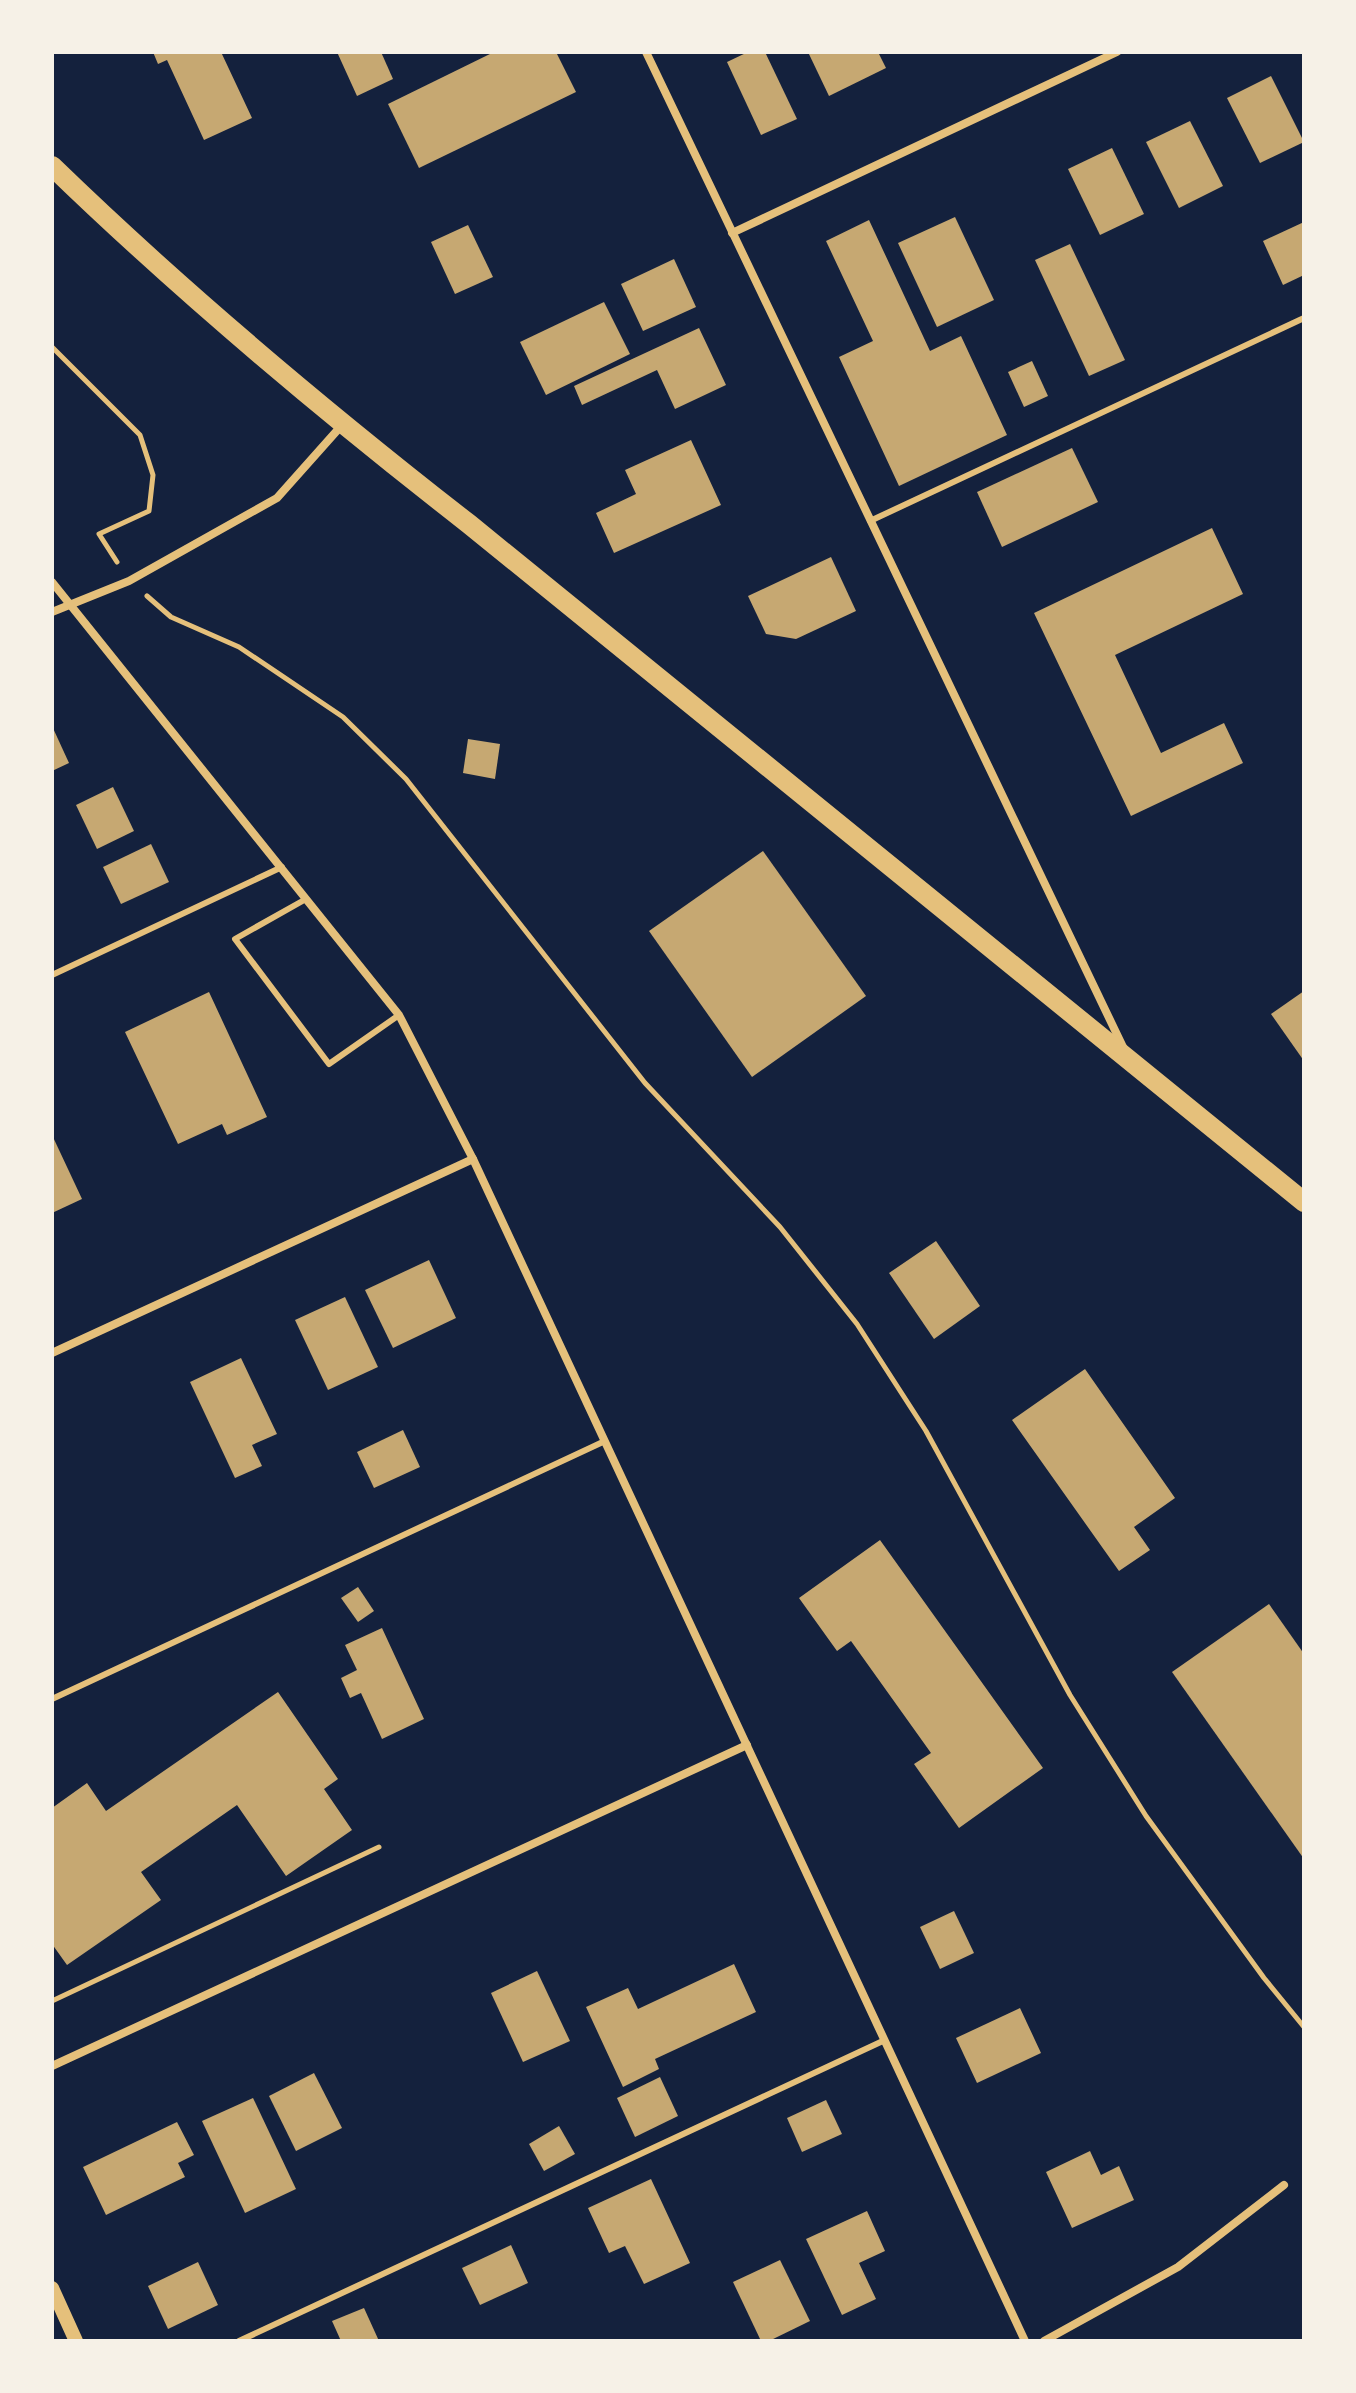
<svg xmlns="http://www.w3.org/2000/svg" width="1356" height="2393" font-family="'Exo 2',sans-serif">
  <rect width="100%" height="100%" fill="#14213d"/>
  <!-- building -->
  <g fill="#c6a872">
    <path d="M 153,52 L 221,52 L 252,118 L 204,140 L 167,60 L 158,64 Z"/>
    <path d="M 337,52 L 381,52 L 393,79 L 357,96 Z"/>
    <path d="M 494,52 L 556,52 L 576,92 L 419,168 L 388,104 Z"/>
    <path d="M 748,52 L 765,52 L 797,119 L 761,135 L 727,62 Z"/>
    <path d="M 808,52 L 878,52 L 886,68 L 829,96 Z"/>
    <path d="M 1271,76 L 1304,142 L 1260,163 L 1227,98 Z"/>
    <path d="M 1190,121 L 1223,186 L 1179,208 L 1146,142 Z"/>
    <path d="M 1112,148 L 1144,214 L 1100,235 L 1068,169 Z"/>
    <path d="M 955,217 L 994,300 L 937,327 L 898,243 Z"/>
    <path d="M 869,220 L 930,351 L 961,336 L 1007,435 L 899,486 L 839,357 L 873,341 L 826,241 Z"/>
    <path d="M 1304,222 L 1304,275 L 1283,285 L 1263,241 Z"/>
    <path d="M 468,225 L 493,277 L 455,294 L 431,242 Z"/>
    <path d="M 1070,244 L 1125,360 L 1089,376 L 1035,260 Z"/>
    <path d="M 674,259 L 696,307 L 643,331 L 621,284 Z"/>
    <path d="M 604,302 L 630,354 L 546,395 L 520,342 Z"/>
    <path d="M 699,328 L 726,385 L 675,409 L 657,370 L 582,405 L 574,386 Z"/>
    <path d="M 1032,361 L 1048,396 L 1024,407 L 1008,372 Z"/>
    <path d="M 691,440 L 721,505 L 614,553 L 596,513 L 636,494 L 625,470 Z"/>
    <path d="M 1072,448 L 1098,502 L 1002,547 L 977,492 Z"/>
    <path d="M 1212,528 L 1243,594 L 1115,655 L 1161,753 L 1224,723 L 1243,763 L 1131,816 L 1034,613 Z"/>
    <path d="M 831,557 L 856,611 L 796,639 L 766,634 L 748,596 Z"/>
    <path d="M 52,726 L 69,763 L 52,771 Z"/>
    <path d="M 468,739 L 500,744 L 495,779 L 463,773 Z"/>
    <path d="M 113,787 L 134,831 L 97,849 L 76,805 Z"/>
    <path d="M 151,844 L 169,882 L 121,904 L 103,867 Z"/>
    <path d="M 763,851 L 866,996 L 752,1077 L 649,931 Z"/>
    <path d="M 1304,991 L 1304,1061 L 1271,1014 Z"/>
    <path d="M 209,992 L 267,1117 L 227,1135 L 222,1124 L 178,1144 L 125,1032 Z"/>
    <path d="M 52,1135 L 82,1199 L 52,1213 Z"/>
    <path d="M 936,1241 L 980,1306 L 934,1339 L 889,1273 Z"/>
    <path d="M 429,1260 L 456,1318 L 393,1348 L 365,1290 Z"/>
    <path d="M 345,1297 L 378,1367 L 328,1390 L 295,1320 Z"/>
    <path d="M 241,1358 L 277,1434 L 252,1445 L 262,1466 L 235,1478 L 190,1382 Z"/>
    <path d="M 1085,1369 L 1175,1498 L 1134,1527 L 1150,1550 L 1119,1571 L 1012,1420 Z"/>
    <path d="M 403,1430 L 420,1467 L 374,1488 L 357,1452 Z"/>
    <path d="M 880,1540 L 1043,1768 L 959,1828 L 914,1764 L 931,1753 L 851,1641 L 837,1651 L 799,1598 Z"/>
    <path d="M 358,1587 L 374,1611 L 358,1622 L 341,1598 Z"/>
    <path d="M 1269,1604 L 1304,1654 L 1304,1859 L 1172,1672 Z"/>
    <path d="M 382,1628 L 424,1719 L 382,1739 L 361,1693 L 350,1698 L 341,1678 L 357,1670 L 345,1645 Z"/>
    <path d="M 278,1692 L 338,1779 L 324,1789 L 352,1830 L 286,1876 L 237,1805 L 141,1872 L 161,1900 L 67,1965 L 52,1944 L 52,1808 L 87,1783 L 106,1811 Z"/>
    <path d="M 954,1911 L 974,1953 L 940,1969 L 920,1927 Z"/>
    <path d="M 734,1964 L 756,2012 L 655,2059 L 659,2069 L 623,2087 L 586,2007 L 628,1988 L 638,2009 Z"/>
    <path d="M 537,1971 L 570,2041 L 523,2062 L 491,1993 Z"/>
    <path d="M 1020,2008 L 1041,2053 L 977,2083 L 956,2038 Z"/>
    <path d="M 314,2073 L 342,2128 L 296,2151 L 269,2096 Z"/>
    <path d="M 660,2077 L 678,2116 L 635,2137 L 617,2098 Z"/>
    <path d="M 253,2098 L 296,2189 L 245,2213 L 202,2121 Z"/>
    <path d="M 826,2100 L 842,2134 L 802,2152 L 787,2118 Z"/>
    <path d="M 177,2122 L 194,2155 L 178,2163 L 185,2177 L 106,2215 L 83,2167 Z"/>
    <path d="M 559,2126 L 575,2154 L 544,2171 L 529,2144 Z"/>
    <path d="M 1090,2151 L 1101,2175 L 1119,2166 L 1134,2200 L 1072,2228 L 1046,2172 Z"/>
    <path d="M 651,2179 L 690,2263 L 644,2284 L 625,2246 L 609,2253 L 588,2208 Z"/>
    <path d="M 867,2211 L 885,2251 L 859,2263 L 876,2299 L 842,2315 L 806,2239 Z"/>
    <path d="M 511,2245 L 528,2283 L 480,2305 L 462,2268 Z"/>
    <path d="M 780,2260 L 810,2321 L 769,2341 L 761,2341 L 733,2282 Z"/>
    <path d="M 198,2262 L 218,2305 L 168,2329 L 148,2286 Z"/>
    <path d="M 364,2308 L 379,2341 L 341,2341 L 332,2321 Z"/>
  </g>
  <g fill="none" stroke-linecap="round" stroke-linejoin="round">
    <!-- path -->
    <g stroke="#e5c07b" stroke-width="5">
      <path d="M 52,347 L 140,435 L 153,475 L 149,511 L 99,534 L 117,562"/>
      <path d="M 147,596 L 171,617 L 239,647 L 343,717 L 406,779 L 645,1083 L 780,1227 L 857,1324 L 926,1431 L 1070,1695 L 1146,1816 L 1264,1978 L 1304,2027"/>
      <path d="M 52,2001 L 379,1847"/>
    </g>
    <!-- service -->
    <g stroke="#e5c07b" stroke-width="6">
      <path d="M 870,521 L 1304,318"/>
      <path d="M 306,899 L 235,939 L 329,1064 L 399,1015"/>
      <path d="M 52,975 L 282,867"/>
      <path d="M 52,1699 L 605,1441"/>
      <path d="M 239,2341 L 885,2040"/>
    </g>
    <!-- minor -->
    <g stroke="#e5c07b" stroke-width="8">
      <path d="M 646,52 L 1123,1047"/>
      <path d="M 732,233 L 1117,52"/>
      <path d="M 52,582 L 399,1015 L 473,1159 L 1025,2341"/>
      <path d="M 52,612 L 129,581 L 277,498 L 342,425"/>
      <path d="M 52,1353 L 473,1159"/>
      <path d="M 52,2066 L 747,1745"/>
      <path d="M 1044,2341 L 1178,2267 L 1284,2185"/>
    </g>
    <!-- tertiary -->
    <path stroke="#e5c07b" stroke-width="14" d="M 52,2288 L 76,2341"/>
    <!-- primary -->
    <path stroke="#e5c07b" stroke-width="20" d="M 52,166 C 184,294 324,411 469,524 L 1304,1202"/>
  </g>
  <!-- border -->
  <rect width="1356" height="2393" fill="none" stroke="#f6f1e7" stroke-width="108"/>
</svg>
